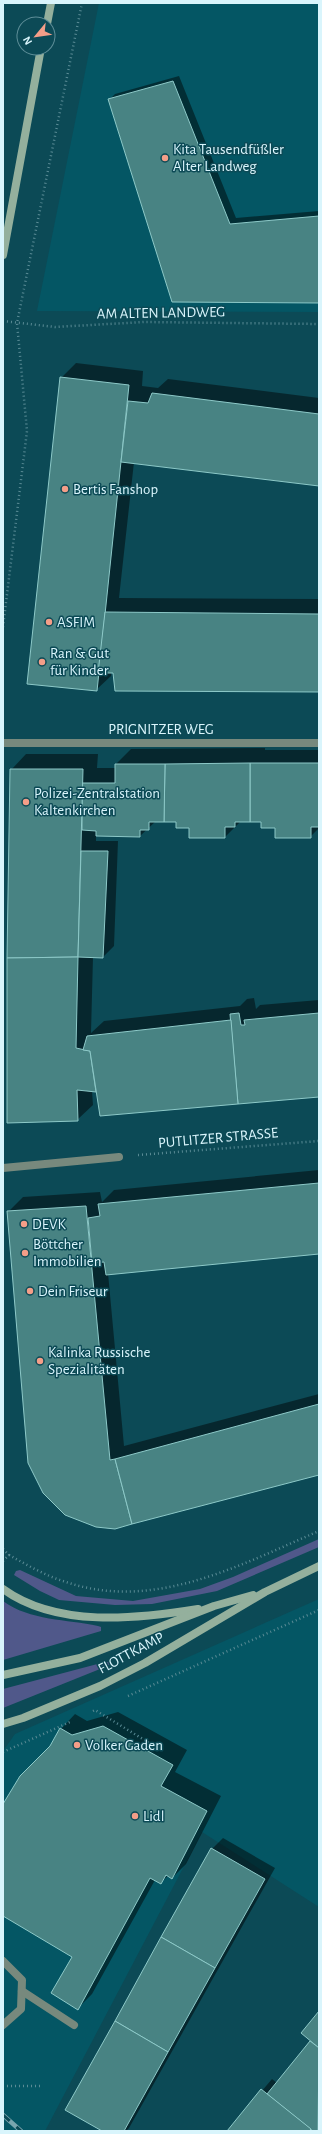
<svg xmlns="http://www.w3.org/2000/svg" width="322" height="2134" font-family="'Alegreya Sans',sans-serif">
  <rect width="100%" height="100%" fill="#0c4a56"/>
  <!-- built -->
  <g fill="#045664">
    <path d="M 99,3 L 319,3 L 319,312 L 37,311 Z"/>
    <path d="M 319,1599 L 319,1907 L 202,1832 L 45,2131 L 3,2131 L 3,1751 L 15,1734 Z"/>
  </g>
  <!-- green -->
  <g fill="#50588a">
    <path d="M 319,1539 L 319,1547 L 217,1591 L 152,1604 L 115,1605 L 59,1600 L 40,1591 L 14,1575 L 16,1571 L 20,1570 L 76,1596 L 133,1601 L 200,1589 L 233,1577 Z"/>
    <path d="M 3,1601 C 30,1621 67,1619 98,1626 L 101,1627 L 101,1631 L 3,1660 Z"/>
    <path d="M 105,1662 L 110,1662 L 109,1665 L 105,1667 L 3,1708 L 3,1689 Z"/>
  </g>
  <!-- shadow -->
  <g fill="#0007">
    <path d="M 179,76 L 236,218 L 319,211 L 319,302 L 172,301 L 109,100 L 115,94 Z"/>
    <path d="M 76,363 L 143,371 L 142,386 L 158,388 L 168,379 L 319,398 L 319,484 L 134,462 L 119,598 L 319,599 L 319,691 L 111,672 L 111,676 L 96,690 L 61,378 Z"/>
    <path d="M 265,748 L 265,750 L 319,750 L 319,828 L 310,837 L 262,821 L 240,822 L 225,837 L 177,821 L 156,821 L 140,836 L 96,835 L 96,841 L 118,841 L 114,946 L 103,957 L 93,957 L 91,1033 L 104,1021 L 240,1006 L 247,999 L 254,998 L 256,1009 L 260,1005 L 319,1000 L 319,1096 L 92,1091 L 93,1105 L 77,1120 L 11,770 L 26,754 L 98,754 L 97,768 L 116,768 L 116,764 L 131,749 Z"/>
    <path d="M 319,1170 L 319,1253 L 108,1273 L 124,1446 L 319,1394 L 319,1474 L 115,1528 L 8,1212 L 23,1197 L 100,1192 L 102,1202 L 114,1190 Z"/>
    <path d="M 118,1712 L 187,1750 L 175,1772 L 221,1796 L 186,1864 L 172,1878 L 168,1876 L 160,1883 L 155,1880 L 92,1994 L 78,2008 L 73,1957 L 3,1915 L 3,1808 L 54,1744 L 61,1729 L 75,1714 L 87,1721 Z"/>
    <path d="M 223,1838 L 275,1868 L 129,2128 L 126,2131 L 104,2131 L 212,1849 Z"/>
    <path d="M 319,2013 L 319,2129 L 317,2131 L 312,2129 L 310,2131 L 228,2131 L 272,2079 L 277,2083 L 311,2041 Z"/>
  </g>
  <!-- building -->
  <g fill="#488383" stroke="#8dc9c8">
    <path d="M 173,81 L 230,224 L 319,216 L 319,303 L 172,302 L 108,99 Z"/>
    <path d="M 60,377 L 129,385 L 97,691 L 27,684 Z"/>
    <path d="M 152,393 L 319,414 L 319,486 L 121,462 L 128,401 L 148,403 Z"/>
    <path d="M 105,612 L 319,614 L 319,692 L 115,691 L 113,673 L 98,673 Z"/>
    <path d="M 250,763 L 319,763 L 319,827 L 311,827 L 311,838 L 275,838 L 275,828 L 261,828 L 261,822 L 250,822 Z"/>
    <path d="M 250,763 L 250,822 L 235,822 L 235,827 L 225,827 L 225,838 L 189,838 L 189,828 L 176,828 L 176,822 L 164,822 L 165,764 Z"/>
    <path d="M 115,764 L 165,764 L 164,822 L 149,822 L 149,830 L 140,830 L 140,837 L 96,836 L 96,831 L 82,830 L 82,783 L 115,783 Z"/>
    <path d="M 10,769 L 83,769 L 78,957 L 7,958 Z"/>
    <path d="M 81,851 L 108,851 L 103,958 L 78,957 Z"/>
    <path d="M 78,957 L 76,1048 L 90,1051 L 96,1092 L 77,1090 L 78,1121 L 7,1123 L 7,958 Z"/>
    <path d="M 239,1013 L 241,1025 L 245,1025 L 244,1020 L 319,1013 L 319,1097 L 238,1104 L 230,1014 Z"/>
    <path d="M 231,1020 L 238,1104 L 100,1116 L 90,1051 L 83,1050 L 87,1036 Z"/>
    <path d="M 319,1183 L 319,1254 L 106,1275 L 104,1262 L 92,1263 L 88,1218 L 100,1216 L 98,1204 Z"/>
    <path d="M 86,1206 L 110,1460 L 115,1459 L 132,1524 L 115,1529 L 96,1527 L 65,1515 L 43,1493 L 28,1463 L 7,1211 Z"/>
    <path d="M 319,1404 L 319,1475 L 132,1524 L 115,1459 Z"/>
    <path d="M 103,1726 L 173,1765 L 161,1786 L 207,1811 L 172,1879 L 166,1875 L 161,1884 L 150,1878 L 78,2010 L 51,1993 L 72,1957 L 3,1916 L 3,1804 L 20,1776 L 50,1746 L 60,1728 L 72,1735 Z"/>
    <path d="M 211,1848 L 265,1879 L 215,1968 L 161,1937 Z"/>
    <path d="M 161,1937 L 215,1968 L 168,2052 L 115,2021 Z"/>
    <path d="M 319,2011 L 319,2048 L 301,2033 Z"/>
    <path d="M 115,2021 L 168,2052 L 124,2131 L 102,2131 L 65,2110 Z"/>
    <path d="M 310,2041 L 319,2048 L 318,2131 L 313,2131 L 267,2094 Z"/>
    <path d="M 261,2089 L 311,2129 L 309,2131 L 227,2131 Z"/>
  </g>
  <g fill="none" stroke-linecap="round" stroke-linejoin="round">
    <!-- path -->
    <g stroke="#5a8b95" stroke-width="2.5" stroke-dasharray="1 3" stroke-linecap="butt">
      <path d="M 3,321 L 55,327 L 144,322 L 319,324"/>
      <path d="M 3,627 L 27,431 L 17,323 L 82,3"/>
      <path d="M 138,1155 L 319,1141"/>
      <path d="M 3,1549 L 9,1555 L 3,1561"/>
      <path d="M 9,1555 C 27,1565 46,1576 66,1582 C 154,1612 240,1565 319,1531"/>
      <path d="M 128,1696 L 319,1610"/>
      <path d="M 93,1711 L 95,1710 L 161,1750"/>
      <path d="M 3,1752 L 70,1722"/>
      <path d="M 3,2086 L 40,2086"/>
    </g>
    <!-- lane -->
    <g stroke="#77897d" stroke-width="8">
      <path d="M 3,1168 L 119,1157"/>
      <path d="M 3,1961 L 22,1980 L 21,2009 L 3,2025"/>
      <path d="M 22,1991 L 74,2025"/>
    </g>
    <!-- street -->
    <path stroke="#77897d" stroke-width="8" d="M 3,743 L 319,743"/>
    <!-- secondary -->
    <g stroke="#94b09d" stroke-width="8">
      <path d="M 47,24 L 51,3"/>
      <path d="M 3,255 L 41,48"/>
      <path d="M 3,1589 C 57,1628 136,1619 198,1609"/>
      <path d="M 3,1675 L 80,1658 L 214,1606 L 253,1595"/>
      <path d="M 3,1724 L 23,1718 L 100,1686 L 145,1663 L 265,1592 L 319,1566"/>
    </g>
    <!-- rail casing -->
    <g stroke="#79a5ae" stroke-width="4.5">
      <path id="rail" d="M 3,2115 L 21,2131"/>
    </g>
    <!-- rail -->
    <use href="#rail" stroke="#0c4a56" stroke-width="3" stroke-dasharray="9" stroke-linecap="butt"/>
  </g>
  <!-- markers -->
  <g fill="#f49e88" stroke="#0c4a56" stroke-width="1.5">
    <circle cx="165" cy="158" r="4"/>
    <circle cx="65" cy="489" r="4"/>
    <circle cx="49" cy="622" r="4"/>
    <circle cx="42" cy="662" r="4"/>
    <circle cx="26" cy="802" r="4"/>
    <circle cx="24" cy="1224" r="4"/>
    <circle cx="25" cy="1253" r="4"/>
    <circle cx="30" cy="1291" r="4"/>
    <circle cx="40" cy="1361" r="4"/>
    <circle cx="77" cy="1745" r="4"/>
    <circle cx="135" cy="1816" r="4"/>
  </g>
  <g text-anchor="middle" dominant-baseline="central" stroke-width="3" stroke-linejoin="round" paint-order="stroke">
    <!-- poi labels -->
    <g font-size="15" fill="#d9f5fc" stroke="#0c4a56" text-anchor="start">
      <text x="173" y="149">Kita Tausendfüßler<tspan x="173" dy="17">Alter Landweg</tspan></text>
      <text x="73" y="489">Bertis Fanshop</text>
      <text x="57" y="622">ASFIM</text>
      <text x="50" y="653">Ran &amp; Gut<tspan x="50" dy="17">für Kinder</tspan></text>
      <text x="34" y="793">Polizei-Zentralstation<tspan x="34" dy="17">Kaltenkirchen</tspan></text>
      <text x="32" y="1224">DEVK</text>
      <text x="33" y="1244">Böttcher<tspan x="33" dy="17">Immobilien</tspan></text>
      <text x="38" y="1291">Dein Friseur</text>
      <text x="48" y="1352">Kalinka Russische<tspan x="48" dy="17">Spezialitäten</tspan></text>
      <text x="85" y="1745">Volker Gaden</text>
      <text x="143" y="1816">Lidl</text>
    </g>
    <!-- street labels -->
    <g font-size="15" fill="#d9f5fc" stroke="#0c4a56">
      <text transform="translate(161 313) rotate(-1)">AM ALTEN LANDWEG</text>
      <text x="161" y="729">PRIGNITZER WEG</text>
      <text transform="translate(218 1138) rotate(-5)">PUTLITZER STRASSE</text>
      <text transform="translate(131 1653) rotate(-28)">FLOTTKAMP</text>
    </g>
  </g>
  <!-- border -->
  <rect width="322" height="2134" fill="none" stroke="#d9f5fc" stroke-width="8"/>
  <!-- north arrow -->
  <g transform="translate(36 36) rotate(241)"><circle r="19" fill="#0c4a56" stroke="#5e8e98"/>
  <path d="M0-3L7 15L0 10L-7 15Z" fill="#f49e88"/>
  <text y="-6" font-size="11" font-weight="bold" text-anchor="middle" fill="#d9f5fc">N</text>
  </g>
</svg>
